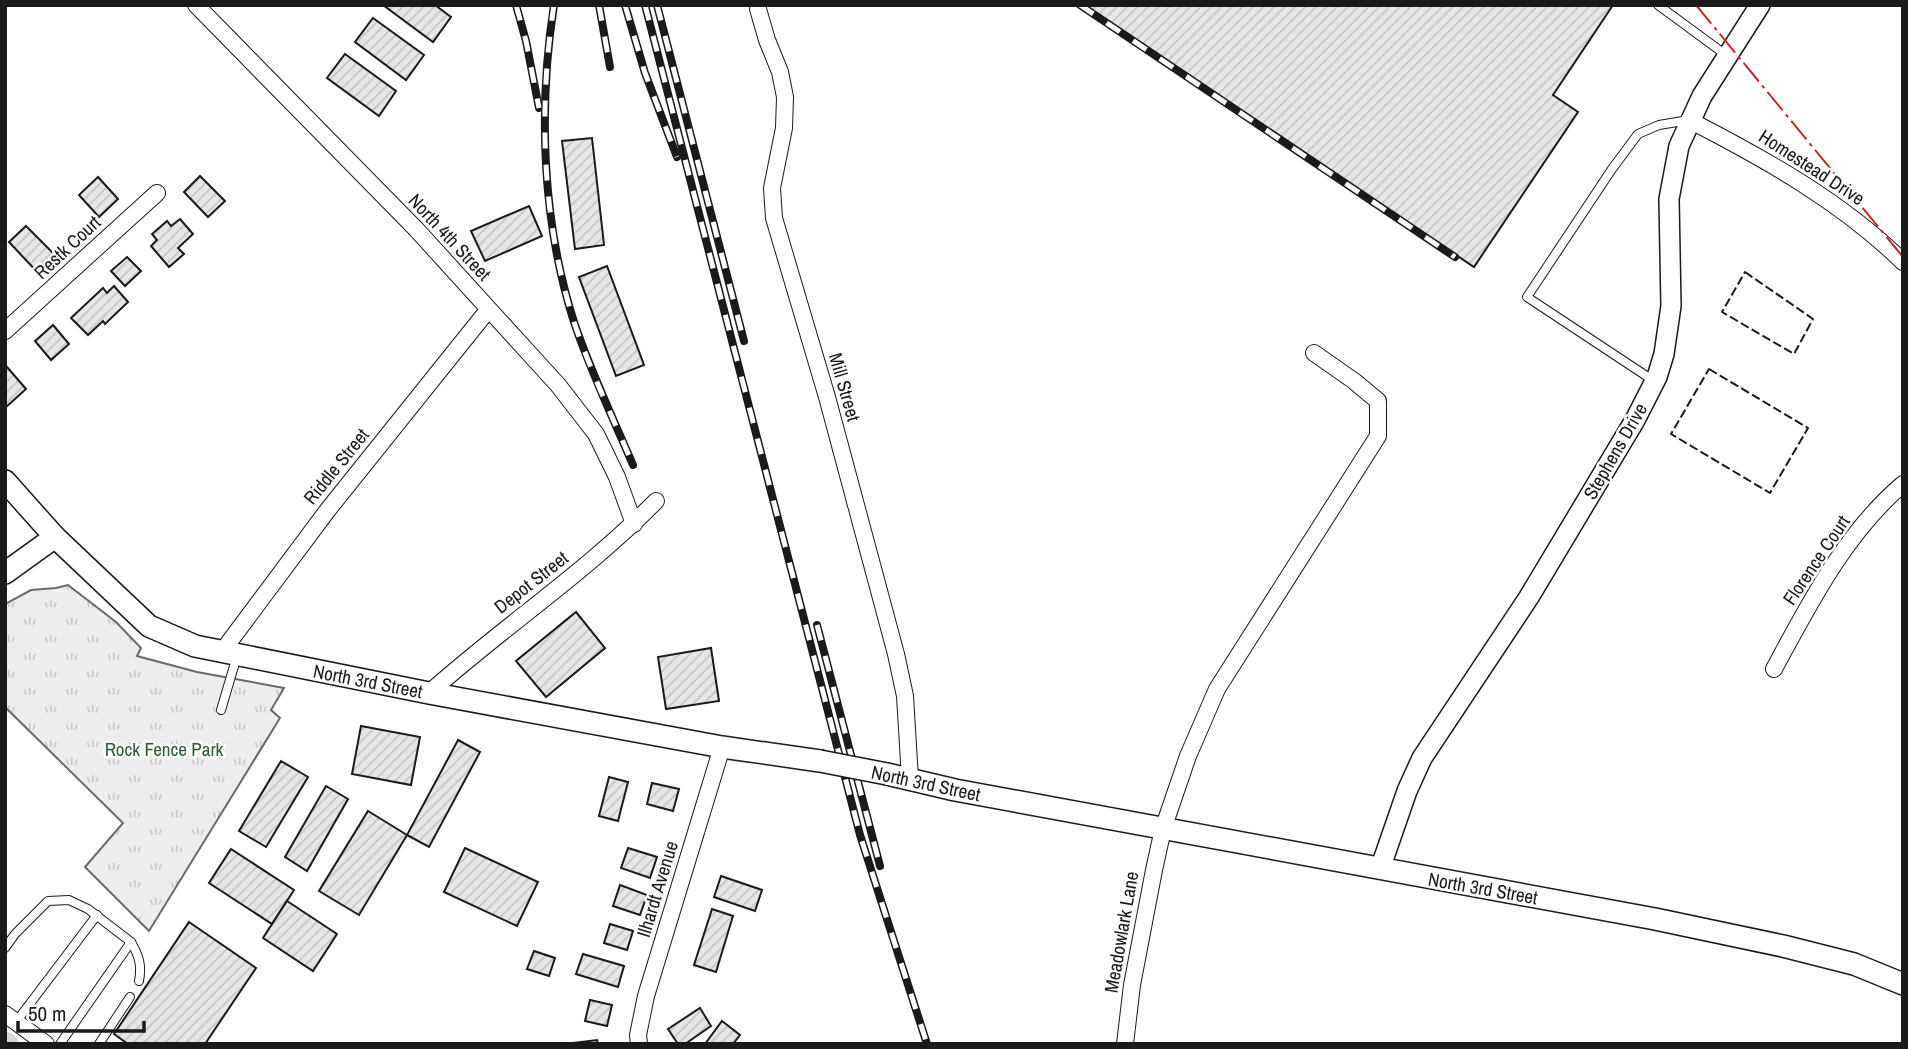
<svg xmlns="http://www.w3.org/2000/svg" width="1908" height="1049" font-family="'Archivo Narrow',sans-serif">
  <defs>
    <pattern id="park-tufts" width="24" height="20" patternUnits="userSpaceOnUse" patternTransform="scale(1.75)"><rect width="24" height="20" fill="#ededed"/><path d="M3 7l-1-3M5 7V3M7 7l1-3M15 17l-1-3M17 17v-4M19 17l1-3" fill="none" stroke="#cbcbcb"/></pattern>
    <pattern id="building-hatch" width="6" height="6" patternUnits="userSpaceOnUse" patternTransform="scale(1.75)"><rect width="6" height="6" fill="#e6e6e6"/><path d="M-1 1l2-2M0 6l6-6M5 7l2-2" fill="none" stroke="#c5c5c5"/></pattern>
  </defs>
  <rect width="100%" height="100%" fill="#fff"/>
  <!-- park -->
  <path fill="url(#park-tufts)" stroke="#6a6a6a" stroke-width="2" d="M 68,585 L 116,622 L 141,648 L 137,656 L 197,672 L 284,688 L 271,710 L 280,718 L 149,931 L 85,867 L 123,823 L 5,707 L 5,604 L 31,590 L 56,588 Z"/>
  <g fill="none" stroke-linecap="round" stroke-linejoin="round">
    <!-- canal -->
    <path stroke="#d7d7d7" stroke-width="18" d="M 5,1040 L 10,1044"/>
  </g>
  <!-- building -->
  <g fill="url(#building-hatch)" stroke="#1a1a1a" stroke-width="2">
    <path d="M 383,5 L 435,5 L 451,17 L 433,42 Z"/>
    <path d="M 1085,5 L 1613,5 L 1553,95 L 1578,112 L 1474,267 Z"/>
    <path d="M 373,18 L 424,55 L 406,80 L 355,42 Z"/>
    <path d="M 345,54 L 396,91 L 379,116 L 327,78 Z"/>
    <path d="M 592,138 L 604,245 L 575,249 L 562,141 Z"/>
    <path d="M 200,176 L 225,201 L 208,217 L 184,192 Z"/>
    <path d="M 98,177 L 118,199 L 99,217 L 79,195 Z"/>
    <path d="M 529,206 L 542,236 L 485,261 L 471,231 Z"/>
    <path d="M 180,219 L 193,234 L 178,248 L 184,254 L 169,267 L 151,246 L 157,240 L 152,234 L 167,221 L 171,226 Z"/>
    <path d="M 26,226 L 57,257 L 39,274 L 9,242 Z"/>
    <path d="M 127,257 L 141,271 L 125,286 L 111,271 Z"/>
    <path d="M 607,266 L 644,365 L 616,376 L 579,277 Z"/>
    <path d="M 114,286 L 128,302 L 105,324 L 103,321 L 88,335 L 71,318 L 103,288 L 107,293 Z"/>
    <path d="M 53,325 L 69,344 L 51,360 L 35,341 Z"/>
    <path d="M 7,367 L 26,389 L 5,408 L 5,369 Z"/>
    <path d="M 576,612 L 605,648 L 546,697 L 516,661 Z"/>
    <path d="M 711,648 L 719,701 L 666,709 L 658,657 Z"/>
    <path d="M 361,726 L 420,737 L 411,785 L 352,774 Z"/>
    <path d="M 458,740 L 480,752 L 429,847 L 407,835 Z"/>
    <path d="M 281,761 L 308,777 L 266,847 L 239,831 Z"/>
    <path d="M 609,777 L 628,782 L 618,821 L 599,816 Z"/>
    <path d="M 652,783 L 679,789 L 673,811 L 647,804 Z"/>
    <path d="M 326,786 L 348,799 L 307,871 L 285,857 Z"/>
    <path d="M 368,811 L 407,835 L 359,915 L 319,891 Z"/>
    <path d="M 465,848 L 538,882 L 517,926 L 444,892 Z"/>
    <path d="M 628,848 L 657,857 L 650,878 L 621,868 Z"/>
    <path d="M 231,849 L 294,890 L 272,924 L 209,883 Z"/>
    <path d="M 721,876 L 762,890 L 755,911 L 714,897 Z"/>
    <path d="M 620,885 L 647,895 L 640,915 L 613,906 Z"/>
    <path d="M 287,901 L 337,934 L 313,971 L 263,938 Z"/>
    <path d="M 712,909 L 733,916 L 716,972 L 694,965 Z"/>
    <path d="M 189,922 L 256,968 L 205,1044 L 128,1044 L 114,1034 Z"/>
    <path d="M 610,924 L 633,931 L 627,950 L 604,943 Z"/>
    <path d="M 534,951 L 555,958 L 549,976 L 527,969 Z"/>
    <path d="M 583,954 L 624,966 L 618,987 L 576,974 Z"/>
    <path d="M 590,1000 L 612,1005 L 607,1026 L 585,1021 Z"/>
    <path d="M 700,1008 L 711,1026 L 685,1044 L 678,1044 L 668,1029 Z"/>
    <path d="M 722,1021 L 740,1035 L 733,1044 L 705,1044 Z"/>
    <path d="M 597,1040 L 598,1044 L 574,1044 L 574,1043 Z"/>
  </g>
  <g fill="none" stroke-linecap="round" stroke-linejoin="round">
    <!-- service casing -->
    <g stroke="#1a1a1a" stroke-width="10">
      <g id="service">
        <path d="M 1658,5 L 1726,55"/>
        <path d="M 1654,381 L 1527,297 L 1612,169 L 1638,134 L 1659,125 L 1689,120"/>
        <path d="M 221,710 L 237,656"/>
        <path d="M 131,942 C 139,956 142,965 139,981"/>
        <path d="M 5,948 L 15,934 L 48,901 L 69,900 L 88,909 L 131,942 L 60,1044"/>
        <path d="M 16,1022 L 97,915"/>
        <path d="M 99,1044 L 130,997"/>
      </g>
    </g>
    <!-- minor casing -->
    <g stroke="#1a1a1a" stroke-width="18">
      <g id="minor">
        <path d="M 196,5 L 416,229 L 558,385 L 596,434 L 617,477 L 634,524"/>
        <path d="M 758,9 L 767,40 L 780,72 L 785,97 L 784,128 L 772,188 L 774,218 L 827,397 L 896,654 L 905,696 L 910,779"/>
        <path d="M 1689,120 C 1765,159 1842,202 1903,262"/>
        <path d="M 5,331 L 157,193"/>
        <path d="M 221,653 L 327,511 L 488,310"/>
        <path d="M 1774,669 C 1809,604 1846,532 1903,484"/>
        <path d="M 429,693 C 503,627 586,572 656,501"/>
        <path d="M 5,1014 L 46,1044"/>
        <path d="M 639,1044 L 638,1035 L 646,996 L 722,747"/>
        <path d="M 1125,1044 L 1132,985 L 1154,870 L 1163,829 L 1188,756 L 1217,689 L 1378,436 L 1378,401 L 1354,381 L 1314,353"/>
      </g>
    </g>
    <!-- tertiary casing -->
    <g stroke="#1a1a1a" stroke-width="22">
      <path id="tertiary" d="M 1380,869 L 1407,791 L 1422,758 L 1529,597 L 1635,420 L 1657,377 L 1664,354 L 1671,306 L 1669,199 L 1679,146 L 1702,96 L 1760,5"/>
    </g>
    <!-- secondary casing -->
    <g stroke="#1a1a1a" stroke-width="24">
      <g id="secondary">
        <path d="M 5,481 L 55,537 L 149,626 L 195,646 L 429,693 L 722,747 L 820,761"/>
        <path d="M 5,573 L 55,537"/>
        <path d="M 887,774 L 955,790 L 1655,919 L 1783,946 L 1854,964 L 1903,984"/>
      </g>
    </g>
    <!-- service -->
    <use href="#service" stroke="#fff" stroke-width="8"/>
    <!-- minor -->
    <use href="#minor" stroke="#fff" stroke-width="16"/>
    <!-- tertiary -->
    <use href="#tertiary" stroke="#fff" stroke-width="19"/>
    <!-- secondary -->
    <use href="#secondary" stroke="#fff" stroke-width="21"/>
    <!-- rail casing -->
    <g stroke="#1a1a1a" stroke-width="8">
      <g id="rail">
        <path d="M 516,5 L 526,41 L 539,108"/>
        <path d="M 554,5 C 538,108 542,222 574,322 C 590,370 613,418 633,465"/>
        <path d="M 599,5 L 610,67"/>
        <path d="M 625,5 L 645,73 L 677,157"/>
        <path d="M 645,5 L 860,835 L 927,1044"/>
        <path d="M 657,5 L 744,341"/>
        <path d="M 1080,5 L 1455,257"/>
        <path d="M 817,625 L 880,866"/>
      </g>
    </g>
    <!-- rail -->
    <use href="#rail" stroke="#fff" stroke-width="5" stroke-dasharray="16" stroke-linecap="butt"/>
    <!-- secondary-bridge casing -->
    <g stroke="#1a1a1a" stroke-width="24" stroke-linecap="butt">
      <path id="secondary-bridge" d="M 820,761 L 887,774"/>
    </g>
    <!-- secondary-bridge -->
    <use href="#secondary-bridge" stroke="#fff" stroke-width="21"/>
    <!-- fence -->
    <g stroke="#1a1a1a" stroke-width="2" stroke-dasharray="9 3.5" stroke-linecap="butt">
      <path d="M 1745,272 L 1813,319 L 1794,354 L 1722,312 Z"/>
      <path d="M 1709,369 L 1808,428 L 1770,493 L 1671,434 Z"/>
    </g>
    <!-- power -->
    <path stroke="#c62828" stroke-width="2" stroke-dasharray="24 5 3.5 5" stroke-linecap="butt" d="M 1696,5 L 1903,257"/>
  </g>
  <g text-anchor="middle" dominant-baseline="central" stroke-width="5" stroke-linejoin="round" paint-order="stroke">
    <!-- street labels -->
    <g font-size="19" fill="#1a1a1a" stroke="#fff">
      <text transform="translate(1812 167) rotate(33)">Homestead Drive</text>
      <text transform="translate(450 237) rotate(47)">North 4th Street</text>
      <text transform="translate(67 247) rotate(-43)">Restk Court</text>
      <text transform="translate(845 387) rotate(74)">Mill Street</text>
      <text transform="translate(1615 451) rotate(-60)">Stephens Drive</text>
      <text transform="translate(336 466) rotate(-51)">Riddle Street</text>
      <text transform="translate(1816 560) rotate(-56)">Florence Court</text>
      <text transform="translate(531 582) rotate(-38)">Depot Street</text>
      <text transform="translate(368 681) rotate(11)">North 3rd Street</text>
      <text transform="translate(926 783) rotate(12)">North 3rd Street</text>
      <text transform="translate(1483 888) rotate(10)">North 3rd Street</text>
      <text transform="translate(657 889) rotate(-73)">Ilhardt Avenue</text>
      <text transform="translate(1121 932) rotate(-80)">Meadowlark Lane</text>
    </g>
    <!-- park labels -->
    <g font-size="19" fill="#2b5a34" stroke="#fff">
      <text x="164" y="749">Rock Fence Park</text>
    </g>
  </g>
  <!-- border -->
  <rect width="1908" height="1049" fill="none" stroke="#1a1a1a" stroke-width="14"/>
  <!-- scale -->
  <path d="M18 1021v10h126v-10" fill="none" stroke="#1a1a1a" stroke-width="3.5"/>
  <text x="28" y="1021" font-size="21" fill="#1a1a1a" stroke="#ffffff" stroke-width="5" paint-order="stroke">50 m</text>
</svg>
